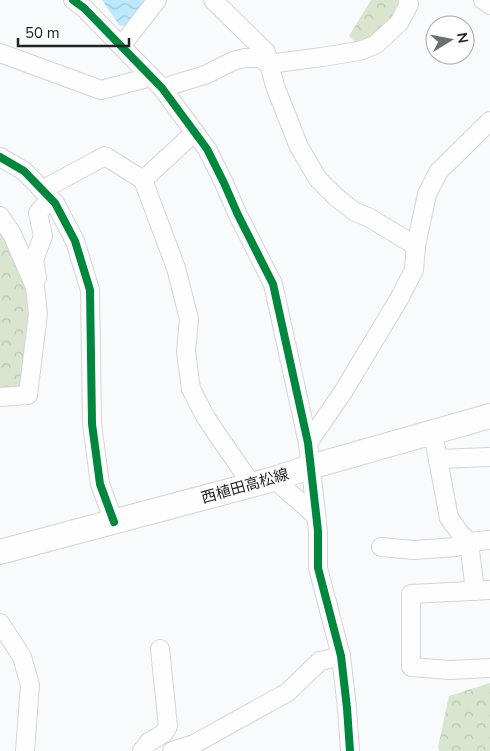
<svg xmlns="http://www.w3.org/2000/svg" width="490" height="751" font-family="'Nunito Sans','Noto Sans JP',sans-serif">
  <defs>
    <pattern id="forest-crowns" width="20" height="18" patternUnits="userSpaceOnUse" patternTransform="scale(1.25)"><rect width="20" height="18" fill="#d9e5ce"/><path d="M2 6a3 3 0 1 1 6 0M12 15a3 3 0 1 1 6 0" fill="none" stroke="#bac4b1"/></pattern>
    <pattern id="water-waves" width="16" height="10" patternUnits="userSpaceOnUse" patternTransform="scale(1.25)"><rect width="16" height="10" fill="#bbe9fd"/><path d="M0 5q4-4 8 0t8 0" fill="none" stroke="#a0c8d9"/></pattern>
  </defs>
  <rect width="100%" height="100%" fill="#f9fafc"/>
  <!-- forest -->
  <g fill="url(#forest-crowns)">
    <path d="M 371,0 L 398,0 L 398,6 L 383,33 L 359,46 L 349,36 Z"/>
    <path d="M 0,232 L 12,252 L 31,295 L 22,389 L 0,387 Z"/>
    <path d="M 490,683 L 490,751 L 439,751 L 438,747 L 449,696 Z"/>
  </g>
  <!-- water -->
  <path fill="url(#water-waves)" d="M 102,0 L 146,0 L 127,25 L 120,26 Z"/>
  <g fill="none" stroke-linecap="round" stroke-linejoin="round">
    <!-- street casing -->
    <g stroke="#d5d5d7" stroke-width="20">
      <g id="street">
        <path d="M 73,0 L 84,8 L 162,88 L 207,149 L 224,183 L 238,215 L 273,284 L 308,443 L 318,531 L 318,568 L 341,656 L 347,708 L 350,751"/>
        <path d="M 213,0 L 266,52 L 275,86 L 299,147 L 318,179 L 336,197 L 355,212 L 368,217 L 416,246"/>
        <path d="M 483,0 L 490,5"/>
        <path d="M 121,46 L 157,0"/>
        <path d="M 0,53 L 101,90 L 151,77"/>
        <path d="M 162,88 L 205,75 L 233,61 L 245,58 L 261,58 L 269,64 L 322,57 L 359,51 L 375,45 L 399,23 L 409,4 L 408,0"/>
        <path d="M 0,157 L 24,171 L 55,203 L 75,241 L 90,290 L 92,424 L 100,484 L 114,522"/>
        <path d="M 143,180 L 176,268 L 189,319 L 186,352 L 191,389 L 206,418 L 252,485"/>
        <path d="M 42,190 L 105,156 L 143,180 L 195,132"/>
        <path d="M 0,216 L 12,234 L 35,287 L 38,314 L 28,395 L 0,397"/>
        <path d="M 37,278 L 34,260 L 43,236 L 38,213 L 50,198"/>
        <path d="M 433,433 L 449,518 L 460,533 L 469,542 L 475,591"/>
        <path d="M 308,443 L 343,392 L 399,299 L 414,270 L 416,246 L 427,194 L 439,171 L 490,121"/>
        <path d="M 439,459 L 490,457"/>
        <path d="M 274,479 L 316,516"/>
        <path d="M 381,547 L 414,550 L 456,547 L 469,542 L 490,540"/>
        <path d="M 490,590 L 411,594 L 411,667 L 450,670 L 490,668"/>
        <path d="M 0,623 L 22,657 L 30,685 L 25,751"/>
        <path d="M 142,751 L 149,742 L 164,733 L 168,726 L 160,649"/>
        <path d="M 172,751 L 194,744 L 288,692 L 320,661 L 341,656"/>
      </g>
    </g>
    <!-- secondary casing -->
    <g stroke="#d5d5d7" stroke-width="26">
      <path id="secondary" d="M 0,552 L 274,479 L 310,467 L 490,416"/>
    </g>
    <!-- street -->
    <use href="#street" stroke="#fefeff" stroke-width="18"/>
    <!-- secondary -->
    <use href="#secondary" stroke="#fefeff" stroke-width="24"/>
    <!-- cycleway casing -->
    <g stroke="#fff" stroke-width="11">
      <g id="cycleway">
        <path d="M 73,0 L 84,8 L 162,88 L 207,149 L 224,183 L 238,215 L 273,284 L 308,443 L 318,531 L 318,568 L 341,656 L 347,708 L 350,751"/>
        <path d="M 0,157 L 24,171 L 55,203 L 75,241 L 90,290 L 92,424 L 100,484 L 114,522"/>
      </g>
    </g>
    <!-- cycleway -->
    <use href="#cycleway" stroke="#00873e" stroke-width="8"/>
  </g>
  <g text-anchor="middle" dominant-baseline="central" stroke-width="5" stroke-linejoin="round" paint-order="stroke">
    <!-- street labels -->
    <g font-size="15" fill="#222224" stroke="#fff">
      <text transform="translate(245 486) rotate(-16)">西植田高松線</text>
    </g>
  </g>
  <!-- north arrow -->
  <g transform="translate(450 40) rotate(80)"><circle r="24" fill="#ffffff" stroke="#a7a7a7"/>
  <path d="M0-4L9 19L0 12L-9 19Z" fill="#6d6e70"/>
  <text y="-8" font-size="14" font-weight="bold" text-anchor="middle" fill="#222224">N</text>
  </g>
  <!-- scale -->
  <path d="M18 38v8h111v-8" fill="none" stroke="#222224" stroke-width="2.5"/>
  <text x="25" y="38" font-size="15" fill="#222224" stroke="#ffffff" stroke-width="4" paint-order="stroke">50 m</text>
</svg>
